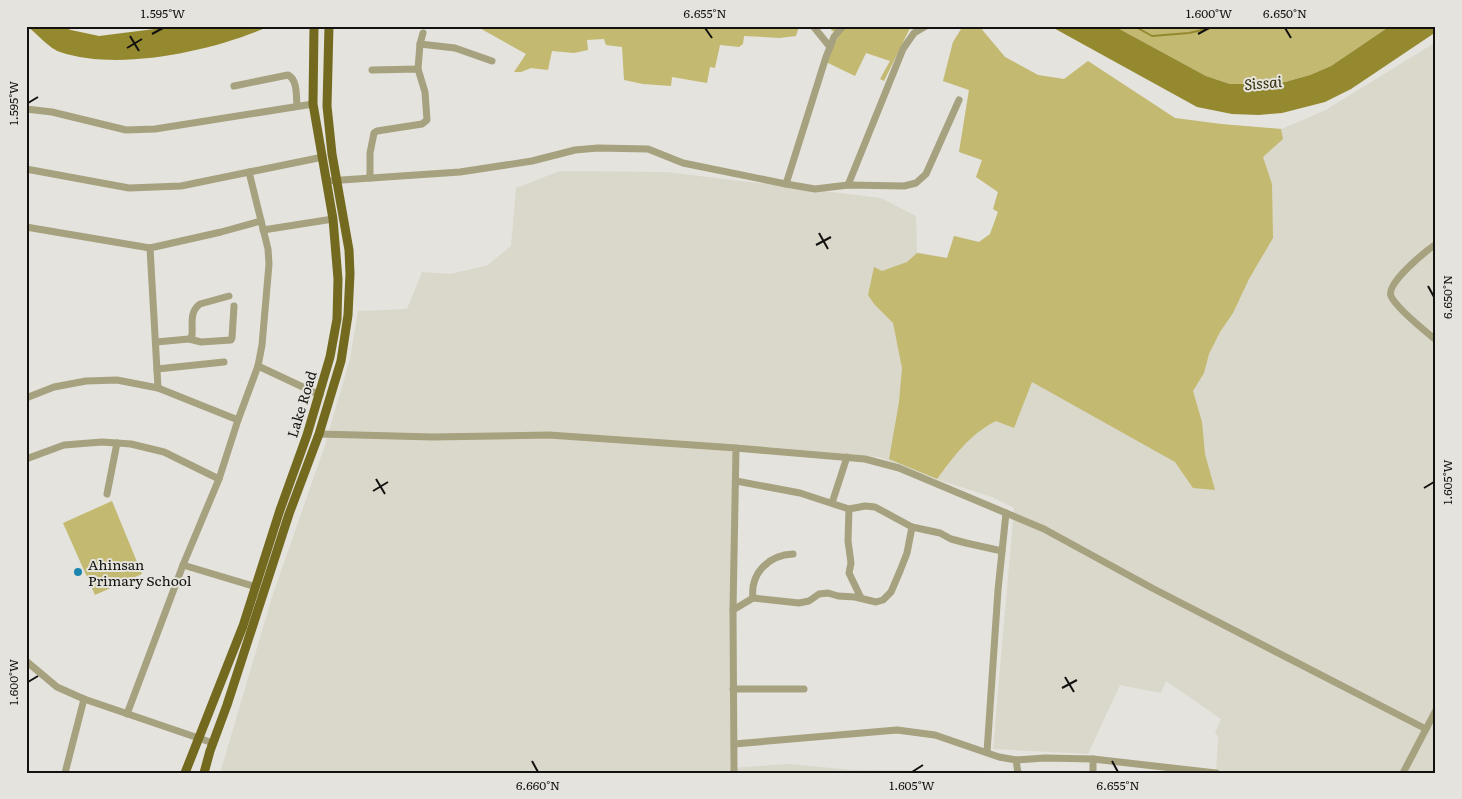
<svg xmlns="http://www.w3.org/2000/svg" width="1462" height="799" font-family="Literata,serif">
  <rect width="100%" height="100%" fill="#e4e3dd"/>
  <!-- built -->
  <path fill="#dad8cb" d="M 963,26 L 979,26 L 1005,57 L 1038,75 L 1064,79 L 1088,61 L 1175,118 L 1221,124 L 1281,129 L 1324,111 L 1436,42 L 1436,773 L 1216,773 L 1218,737 L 1215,733 L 1221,719 L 1166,681 L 1161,693 L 1120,685 L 1088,754 L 993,749 L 1014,508 L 992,497 L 942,481 L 879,457 L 733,444 L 730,768 L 789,764 L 853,770 L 1005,771 L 1006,773 L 220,773 L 272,597 L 325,445 L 350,359 L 358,311 L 407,309 L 422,272 L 450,274 L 488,265 L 511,246 L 516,188 L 560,171 L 666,172 L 881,198 L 916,216 L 917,252 L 947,258 L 954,236 L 979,242 L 990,234 L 998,212 L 993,209 L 998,192 L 976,177 L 982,160 L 959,152 L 969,90 L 943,81 L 953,42 Z"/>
  <!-- green -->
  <g fill="#c3b970">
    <path d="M 476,26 L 799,26 L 796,36 L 780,38 L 744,36 L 743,44 L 739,47 L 720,45 L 715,68 L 710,67 L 707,83 L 672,77 L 671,86 L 643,84 L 624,80 L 622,47 L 606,45 L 604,39 L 587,40 L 588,50 L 574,53 L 552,51 L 548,70 L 531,68 L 521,72 L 514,72 L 526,54 Z"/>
    <path d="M 832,26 L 911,26 L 884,81 L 880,79 L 890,61 L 866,53 L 855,76 L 826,62 L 832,47 L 840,35 L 831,30 Z"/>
    <path d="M 963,26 L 979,26 L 1005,57 L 1038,75 L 1064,79 L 1088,61 L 1175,118 L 1221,124 L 1281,129 L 1283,139 L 1263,157 L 1272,184 L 1273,238 L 1249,279 L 1233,313 L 1220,332 L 1209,354 L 1204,373 L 1193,391 L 1202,422 L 1205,454 L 1215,490 L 1193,488 L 1175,462 L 1032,382 L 1014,428 L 996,421 C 970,434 954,456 937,479 L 889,459 L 899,402 L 902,368 L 893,323 L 874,304 L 868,295 L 874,267 L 882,271 L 907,262 L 917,253 L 947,258 L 954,236 L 979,242 L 990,234 L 998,212 L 993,209 L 998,192 L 976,177 L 982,160 L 959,152 L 969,90 L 943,81 L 953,42 Z"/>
    <path d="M 1114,26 L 1390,26 L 1331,66 L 1310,75 L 1285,82 L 1253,84 L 1230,84 L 1206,76 Z"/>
    <path d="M 112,501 L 142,574 L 95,595 L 63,523 Z"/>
  </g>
  <!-- water -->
  <g fill="#958930">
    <path d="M 27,26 L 61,26 L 71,30 L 99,36 L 178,26 L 270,26 C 214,51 119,72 60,52 C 50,49 36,33 27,26 Z"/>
    <path d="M 1050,26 L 1114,26 L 1206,76 L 1230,84 L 1253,84 L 1285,82 L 1310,75 L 1331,66 L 1390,26 L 1436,26 L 1436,32 L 1351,89 L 1325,102 L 1282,113 L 1259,115 L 1232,114 L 1197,107 Z"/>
  </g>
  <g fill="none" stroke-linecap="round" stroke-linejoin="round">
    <!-- stream -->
    <path stroke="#958930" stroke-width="2" d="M 1134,26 L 1152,36 L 1189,33 L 1219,26"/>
    <!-- minor -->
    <g stroke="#a6a17e" stroke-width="7">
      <path d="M 813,26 L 830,47"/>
      <path d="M 420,44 L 455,48 L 492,61"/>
      <path d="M 418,69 L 420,44 L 423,33"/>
      <path d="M 234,86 L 288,75 C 298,80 296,97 297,106"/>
      <path d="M 26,109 L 52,112 L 126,130 L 155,129 L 313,104"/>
      <path d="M 26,169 L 129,188 L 181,186 L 323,157"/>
      <path d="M 370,178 L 370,153 L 374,133 L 377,131 L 422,124 L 427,120 L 425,92 L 418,69 L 372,70"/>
      <path d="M 327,181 L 460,172 L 532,161 L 575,150 L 598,148 L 648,149 L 683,163 L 786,184 L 826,57 L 834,37 L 843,26"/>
      <path d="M 786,184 L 815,189 L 848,185 L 904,186 L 916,183 L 926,174 L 959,100"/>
      <path d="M 848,185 L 903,49 L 914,33 L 926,26"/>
      <path d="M 26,227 L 150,248"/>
      <path d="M 263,230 L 333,219"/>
      <path d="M 1436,244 C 1426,251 1386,283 1391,296 C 1396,308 1425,331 1436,340"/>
      <path d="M 189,339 L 201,342 L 231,340 L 232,338 L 234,306"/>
      <path d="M 156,342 L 189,339 L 192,336 C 193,324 189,312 200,304 L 229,296"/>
      <path d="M 258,366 L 320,395"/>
      <path d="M 157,369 L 224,362"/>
      <path d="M 158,388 L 150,248 L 221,232 L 261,221"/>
      <path d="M 26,398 L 54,387 L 86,381 L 117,380 L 158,388 L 238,420"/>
      <path d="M 319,434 L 433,437 L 549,435 L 736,448 L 733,610 L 734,773"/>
      <path d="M 736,448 L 865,459 L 899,468 L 1006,513"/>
      <path d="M 26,459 L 64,445 L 102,442 L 131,444 L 164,452 L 219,479"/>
      <path d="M 736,481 L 800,493 L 849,509 L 865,506 L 875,507 L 912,527 L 940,533 L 951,539 L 966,543 L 1002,551"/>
      <path d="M 107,494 L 117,443"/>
      <path d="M 832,503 L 847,457"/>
      <path d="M 849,509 L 848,541 L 851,563 L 849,573 L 861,598"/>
      <path d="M 183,565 L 256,587"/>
      <path d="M 753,598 C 750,573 769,555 793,554"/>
      <path d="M 733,610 L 753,598 L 799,603 L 809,601 L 819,594 L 828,593 L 838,596 L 855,597 L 876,602 L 883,600 L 891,592 L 900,571 L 907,553 L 912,527"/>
      <path d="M 26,661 L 57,687 L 84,699 L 213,743"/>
      <path d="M 733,689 L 804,689"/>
      <path d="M 127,714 L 183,565 L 219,479 L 238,420 L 258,366 L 262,345 L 269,264 L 268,249 L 249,172"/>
      <path d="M 734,744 L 897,730 L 935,735 L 999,757 L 1016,760 L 1018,773"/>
      <path d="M 987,752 L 998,590 L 1006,513 L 1044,529 L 1152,588 L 1426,729"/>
      <path d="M 1016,760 L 1045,758 L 1093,759 L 1216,773"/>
      <path d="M 65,773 L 84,699"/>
      <path d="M 1093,773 L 1093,759"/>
      <path d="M 1403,773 L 1436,710"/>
    </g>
    <!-- major -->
    <g stroke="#73691f" stroke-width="9">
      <path d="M 185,773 L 243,626 L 280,510 L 307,435 L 330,357 L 337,319 L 338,279 L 333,219 L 313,104 L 314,26"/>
      <path d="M 204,773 L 210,751 L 227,705 L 289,514 L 319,434 L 341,361 L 348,315 L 350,274 L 349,250 L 332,154 L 327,106 L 329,26"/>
    </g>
  </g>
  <!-- ticks -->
  <path fill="none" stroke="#131210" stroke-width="2" d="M 705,28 L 712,38M 1285,28 L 1291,38M 152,34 L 163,28M 1198,34 L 1209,28M 130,36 L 139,51M 127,48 L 142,39M 28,103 L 38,97M 819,233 L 828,249M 816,245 L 831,237M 1428,286 L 1434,297M 376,479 L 385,494M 1424,488 L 1434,482M 373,491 L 388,482M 1065,677 L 1074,692M 28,682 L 38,676M 1062,688 L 1077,680M 532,761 L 538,772M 1112,761 L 1118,772M 912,772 L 923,765"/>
  <!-- markers -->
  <circle fill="#1c86ae" stroke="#e4e3dd" stroke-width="2" cx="78" cy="572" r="5"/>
  <g text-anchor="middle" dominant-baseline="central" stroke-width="4" stroke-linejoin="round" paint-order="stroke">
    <!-- street labels -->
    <g font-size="14" fill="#131210" stroke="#e4e3dd">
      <text transform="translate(301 404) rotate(-73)">Lake Road</text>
    </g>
    <!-- poi labels -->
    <g font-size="14" fill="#131210" stroke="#e4e3dd" text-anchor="start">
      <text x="88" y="564">Ahinsan<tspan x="88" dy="16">Primary School</tspan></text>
    </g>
    <!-- water labels -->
    <g font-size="15" font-style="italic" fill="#322c05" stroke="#e4e3dd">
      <text transform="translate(1263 82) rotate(-5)">Sissai</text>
    </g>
  </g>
  <!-- border -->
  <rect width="1462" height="799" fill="none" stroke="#e4e3dd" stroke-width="55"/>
  <rect x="28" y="28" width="1406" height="744" fill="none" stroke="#131210" stroke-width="2"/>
  <g font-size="12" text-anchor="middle" fill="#131210">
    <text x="163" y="18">1.595°W</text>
    <text x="705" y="18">6.655°N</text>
    <text x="1209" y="18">1.600°W</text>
    <text x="1285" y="18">6.650°N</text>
    <text transform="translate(14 103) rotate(-90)" y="4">1.595°W</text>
    <text transform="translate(1448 297) rotate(-90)" y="4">6.650°N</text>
    <text transform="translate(1448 482) rotate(-90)" y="4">1.605°W</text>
    <text transform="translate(14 682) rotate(-90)" y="4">1.600°W</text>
    <text x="538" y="790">6.660°N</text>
    <text x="912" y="790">1.605°W</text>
    <text x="1118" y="790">6.655°N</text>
  </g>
</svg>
